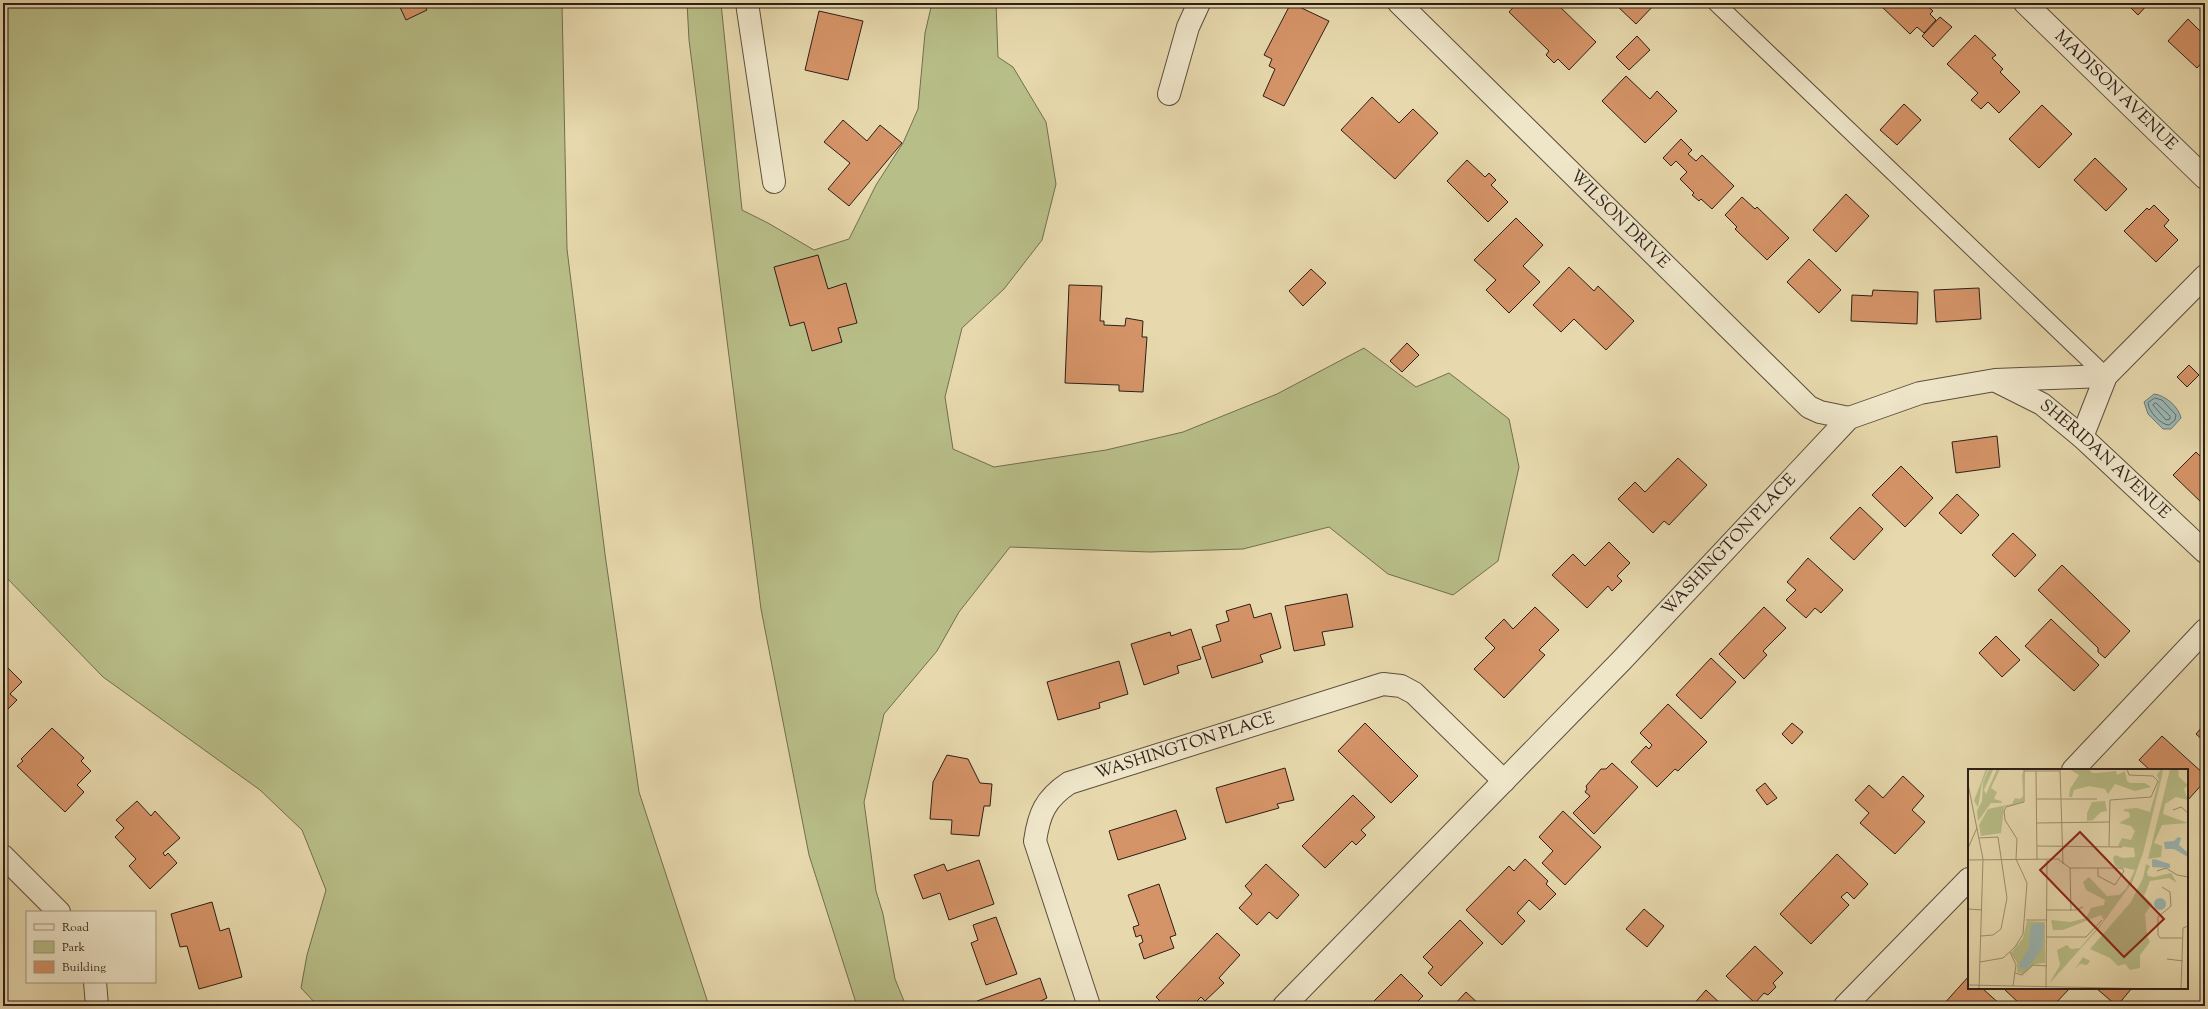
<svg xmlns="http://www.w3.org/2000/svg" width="2208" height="1009" font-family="'Sorts Mill Goudy',serif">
  <rect width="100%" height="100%" fill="#e7d9ad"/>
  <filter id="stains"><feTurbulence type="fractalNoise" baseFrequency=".005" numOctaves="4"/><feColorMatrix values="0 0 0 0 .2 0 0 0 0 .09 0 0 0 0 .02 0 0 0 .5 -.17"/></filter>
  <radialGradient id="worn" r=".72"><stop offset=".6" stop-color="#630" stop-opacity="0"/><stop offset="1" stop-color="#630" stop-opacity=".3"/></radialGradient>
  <!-- green -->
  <g fill="#b8be88" stroke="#726e50">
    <path d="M 3,3 L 562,3 L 567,249 L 605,554 L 639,792 L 709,1006 L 318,1006 L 301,988 L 307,955 L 326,890 L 302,830 L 260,790 L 103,677 L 3,574 Z"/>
    <path d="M 687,3 L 721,3 L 742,210 L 768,223 L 814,250 L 849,239 L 876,185 L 903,143 L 918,109 L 925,33 L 932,3 L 996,3 L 998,57 L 1013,67 L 1046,122 L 1056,184 L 1042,240 L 1004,289 L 962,328 L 945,397 L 953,449 L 994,467 L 1106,450 L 1183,432 L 1277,394 L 1364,348 L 1416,387 L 1449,373 L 1509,419 L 1519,467 L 1498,561 L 1453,595 L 1388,574 L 1329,527 L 1243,549 L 1150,552 L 1010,547 L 959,612 L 937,651 L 884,714 L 864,802 L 876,891 L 883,914 L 895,979 L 906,1006 L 857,1006 L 809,855 L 761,609 L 689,40 Z"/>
  </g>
  <!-- water -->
  <path fill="#9bb8b5" stroke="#6f7b76" d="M 2154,394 C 2165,395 2179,407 2181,418 L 2171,429 L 2163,429 L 2148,414 L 2144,402 Z"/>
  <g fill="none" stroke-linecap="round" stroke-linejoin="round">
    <!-- shore -->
    <g stroke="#646c66" stroke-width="1">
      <path d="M 2155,398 L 2162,400 L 2176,415 L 2175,420 L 2169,425 C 2161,425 2148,411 2148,403 Z"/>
      <path d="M 2156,403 L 2170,416 L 2170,419 L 2166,420 L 2153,405 Z"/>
    </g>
  </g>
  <!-- building -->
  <g fill="#d59468" stroke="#2d1f18">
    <path d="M 398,3 L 428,3 L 424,5 L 427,10 L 406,20 Z"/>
    <path d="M 1291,3 L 1329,21 L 1284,106 L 1263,96 L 1275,69 L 1269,66 L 1272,59 L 1264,55 Z"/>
    <path d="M 1517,3 L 1556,3 L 1596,42 L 1569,70 L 1558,59 L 1554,63 L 1546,55 L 1549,51 L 1509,12 Z"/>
    <path d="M 1614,3 L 1656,3 L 1636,24 Z"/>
    <path d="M 1878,3 L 1924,3 L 1933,11 L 1930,14 L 1936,20 L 1924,33 L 1917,27 L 1910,34 Z"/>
    <path d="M 2126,3 L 2149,3 L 2138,15 Z"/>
    <path d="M 819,11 L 863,21 L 848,80 L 805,70 Z"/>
    <path d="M 1940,17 L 1952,27 L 1933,47 L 1922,36 Z"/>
    <path d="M 2188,19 L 2205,36 L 2205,59 L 2197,68 L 2168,41 Z"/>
    <path d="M 1975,35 L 1996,55 L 1992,58 L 2003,69 L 2000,72 L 2020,92 L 1999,113 L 1988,102 L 1981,109 L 1971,100 L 1978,93 L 1947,64 Z"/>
    <path d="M 1637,36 L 1650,50 L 1629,70 L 1616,57 Z"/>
    <path d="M 1626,76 L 1650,99 L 1657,91 L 1677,111 L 1645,143 L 1602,101 Z"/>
    <path d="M 1372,97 L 1399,123 L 1413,109 L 1438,133 L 1395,179 L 1341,130 Z"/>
    <path d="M 1904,104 L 1921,120 L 1897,145 L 1880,130 Z"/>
    <path d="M 2042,105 L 2072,134 L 2039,168 L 2009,139 Z"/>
    <path d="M 843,120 L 867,141 L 880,125 L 902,143 L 849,206 L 828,189 L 850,163 L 824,142 Z"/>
    <path d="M 1681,139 L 1692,150 L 1688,154 L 1696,161 L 1702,155 L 1734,186 L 1712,209 L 1701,199 L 1699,201 L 1692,195 L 1694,193 L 1680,179 L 1687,172 L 1676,161 L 1671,166 L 1663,158 Z"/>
    <path d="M 2095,158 L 2127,189 L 2106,211 L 2074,180 Z"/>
    <path d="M 1467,160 L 1485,177 L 1489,173 L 1496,180 L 1491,185 L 1508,202 L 1488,222 L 1447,181 Z"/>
    <path d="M 1846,194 L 1869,216 L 1836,252 L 1813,230 Z"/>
    <path d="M 1742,197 L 1755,209 L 1757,207 L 1789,238 L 1767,260 L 1735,229 L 1737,227 L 1725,215 Z"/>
    <path d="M 2154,205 L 2169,220 L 2164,226 L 2178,240 L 2156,262 L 2124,231 L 2147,208 L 2149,210 Z"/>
    <path d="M 1516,218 L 1543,245 L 1523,266 L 1540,282 L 1509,313 L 1486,290 L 1496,280 L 1474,260 Z"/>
    <path d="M 818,255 L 828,289 L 846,283 L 857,323 L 838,328 L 842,342 L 812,351 L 804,322 L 790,326 L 774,267 Z"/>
    <path d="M 1809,259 L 1841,290 L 1819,313 L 1787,282 Z"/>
    <path d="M 1569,267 L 1594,291 L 1598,286 L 1634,321 L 1606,350 L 1574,319 L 1561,332 L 1533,305 Z"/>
    <path d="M 1311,269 L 1326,283 L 1303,306 L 1289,291 Z"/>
    <path d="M 1069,285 L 1102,286 L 1100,321 L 1104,321 L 1104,325 L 1125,326 L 1126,318 L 1143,321 L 1142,337 L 1147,337 L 1143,392 L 1119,391 L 1119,385 L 1065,383 Z"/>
    <path d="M 1979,288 L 1981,319 L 1936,322 L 1934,290 Z"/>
    <path d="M 1873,290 L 1918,292 L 1917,324 L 1851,321 L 1852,295 L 1872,296 Z"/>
    <path d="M 1407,343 L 1419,355 L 1402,372 L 1390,361 Z"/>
    <path d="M 2189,365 L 2199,375 L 2187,387 L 2177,377 Z"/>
    <path d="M 1997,436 L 2000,467 L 1956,473 L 1952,442 Z"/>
    <path d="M 2196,452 L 2205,461 L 2205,506 L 2173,475 Z"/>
    <path d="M 1678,458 L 1707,485 L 1669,525 L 1664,521 L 1653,533 L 1618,499 L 1635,482 L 1645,492 Z"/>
    <path d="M 1901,466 L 1933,498 L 1905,527 L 1872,495 Z"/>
    <path d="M 1957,494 L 1979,515 L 1961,534 L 1939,513 Z"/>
    <path d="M 1860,507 L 1883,529 L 1854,560 L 1830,538 Z"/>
    <path d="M 2013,533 L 2036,555 L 2015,577 L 1992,555 Z"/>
    <path d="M 1609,542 L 1630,563 L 1617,576 L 1622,581 L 1612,591 L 1608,586 L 1587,608 L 1552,575 L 1573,554 L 1585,566 Z"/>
    <path d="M 1808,558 L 1843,590 L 1821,613 L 1815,608 L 1806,618 L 1786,600 L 1796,590 L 1787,582 Z"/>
    <path d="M 2062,565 L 2130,631 L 2105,658 L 2098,652 L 2098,648 L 2038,590 Z"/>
    <path d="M 1347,594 L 1353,627 L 1322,632 L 1325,645 L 1294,651 L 1285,606 Z"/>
    <path d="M 1250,604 L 1254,618 L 1271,613 L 1281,648 L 1260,655 L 1263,662 L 1212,678 L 1202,647 L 1221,641 L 1216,625 L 1229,621 L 1226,611 Z"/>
    <path d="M 1535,607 L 1559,630 L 1539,650 L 1545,655 L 1504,698 L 1474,669 L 1495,648 L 1485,638 L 1504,619 L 1513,629 Z"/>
    <path d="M 1764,607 L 1786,628 L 1763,651 L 1767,655 L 1744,679 L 1719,654 Z"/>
    <path d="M 2051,619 L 2099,665 L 2074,691 L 2025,646 Z"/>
    <path d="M 1191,629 L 1201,659 L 1177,666 L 1179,673 L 1144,685 L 1131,644 L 1170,632 L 1171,636 Z"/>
    <path d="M 1996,636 L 2020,660 L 2002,677 L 1979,653 Z"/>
    <path d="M 1711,658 L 1736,682 L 1701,719 L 1676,695 Z"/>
    <path d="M 1119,661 L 1128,694 L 1099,703 L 1100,708 L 1058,720 L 1047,682 Z"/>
    <path d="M 3,663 L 22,682 L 10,694 L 17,700 L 3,714 Z"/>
    <path d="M 1668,704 L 1707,742 L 1678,771 L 1675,769 L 1657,787 L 1631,762 L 1646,746 L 1649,749 L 1652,745 L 1640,733 Z"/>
    <path d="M 1365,723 L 1418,776 L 1391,803 L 1338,751 Z"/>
    <path d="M 1792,723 L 1803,732 L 1792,744 L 1782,734 Z"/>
    <path d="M 2203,726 L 2205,727 L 2205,742 L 2196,734 Z"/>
    <path d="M 52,728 L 84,758 L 81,761 L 91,771 L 77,785 L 84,792 L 65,812 L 17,766 L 23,761 L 21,759 Z"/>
    <path d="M 2162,736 L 2205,775 L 2205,781 L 2187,801 L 2187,770 L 2150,770 L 2139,760 Z"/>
    <path d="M 947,755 L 968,759 L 980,783 L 992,784 L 990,806 L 984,806 L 979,836 L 951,834 L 952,820 L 930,819 L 933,782 Z"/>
    <path d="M 1612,763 L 1638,787 L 1594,834 L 1573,813 L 1590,796 L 1585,792 L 1587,789 L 1586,786 L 1601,769 L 1606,769 Z"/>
    <path d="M 1285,768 L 1294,800 L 1277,804 L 1279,808 L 1226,823 L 1216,788 Z"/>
    <path d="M 1903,776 L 1924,796 L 1912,810 L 1925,822 L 1895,854 L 1860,823 L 1869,813 L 1855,800 L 1869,785 L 1883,798 Z"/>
    <path d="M 1765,783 L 1777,798 L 1767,805 L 1756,790 Z"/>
    <path d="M 1353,795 L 1375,817 L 1361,830 L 1366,835 L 1356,845 L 1352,841 L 1325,868 L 1302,846 Z"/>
    <path d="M 137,801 L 151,816 L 155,811 L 180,838 L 163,853 L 165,856 L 168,853 L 177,863 L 150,889 L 129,866 L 136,859 L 115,837 L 124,828 L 116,820 Z"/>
    <path d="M 1176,810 L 1186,839 L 1118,860 L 1109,831 Z"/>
    <path d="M 1563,811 L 1601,847 L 1565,885 L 1542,863 L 1553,851 L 1539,837 Z"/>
    <path d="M 1837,854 L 1868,884 L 1854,899 L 1847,892 L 1841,897 L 1849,905 L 1811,944 L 1780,914 Z"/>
    <path d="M 1525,859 L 1548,881 L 1546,884 L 1556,894 L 1540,910 L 1529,900 L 1517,913 L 1525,921 L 1502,945 L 1466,910 L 1509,866 L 1514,871 Z"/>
    <path d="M 979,860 L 994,904 L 949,920 L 940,893 L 923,899 L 914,875 L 944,864 L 947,871 Z"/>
    <path d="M 1266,864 L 1299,895 L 1277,919 L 1269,912 L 1257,925 L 1239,908 L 1252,894 L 1245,886 Z"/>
    <path d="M 1159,884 L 1176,935 L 1170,937 L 1174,948 L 1144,959 L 1139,944 L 1143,942 L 1141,935 L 1136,937 L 1133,927 L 1139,925 L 1128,895 Z"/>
    <path d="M 212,902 L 220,931 L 229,928 L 242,977 L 199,989 L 187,946 L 180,947 L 171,914 Z"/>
    <path d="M 1644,909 L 1664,926 L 1647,947 L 1626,929 Z"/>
    <path d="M 996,917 L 1017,974 L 986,985 L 971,943 L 978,940 L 973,925 Z"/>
    <path d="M 1460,920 L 1483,943 L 1441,986 L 1428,973 L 1433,967 L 1423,957 Z"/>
    <path d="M 1217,933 L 1240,955 L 1219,978 L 1224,983 L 1205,1001 L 1201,997 L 1192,1006 L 1165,1006 L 1156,997 Z"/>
    <path d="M 1755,946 L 1783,973 L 1773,983 L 1776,987 L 1768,995 L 1764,993 L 1755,1003 L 1726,976 Z"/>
    <path d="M 1401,974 L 1423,996 L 1413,1006 L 1369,1006 Z"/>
    <path d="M 1969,976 L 1969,988 L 1982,988 L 2002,1006 L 1942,1006 Z"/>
    <path d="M 1040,978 L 1047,998 L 1030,1006 L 978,1006 L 977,1001 Z"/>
    <path d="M 2003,988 L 2070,988 L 2053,1006 L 2022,1006 Z"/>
    <path d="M 2096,988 L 2132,988 L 2117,1006 Z"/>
    <path d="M 1706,990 L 1723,1006 L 1692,1006 Z"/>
    <path d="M 1466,992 L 1481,1006 L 1453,1006 Z"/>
  </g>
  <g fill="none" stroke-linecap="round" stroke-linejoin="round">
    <!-- service casing -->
    <g stroke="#5c4e3d" stroke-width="18">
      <path id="service" d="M 1716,3 L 2106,376"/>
    </g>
    <!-- minor casing -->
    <g stroke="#5c4e3d" stroke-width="24">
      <g id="minor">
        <path d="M 747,3 L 774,182"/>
        <path id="s1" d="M 1399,3 L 1809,407 L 1820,412 L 1849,418"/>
        <path id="s2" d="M 2025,3 L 2205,178"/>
        <path d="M 1169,94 L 1188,27 L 1199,3"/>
        <path id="s3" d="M 1998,382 L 2042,404 L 2082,437 L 2205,552"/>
        <path d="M 2082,437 L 2106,376 L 2205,276"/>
        <path d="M 2073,770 L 2205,630"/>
        <path d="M 3,856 L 59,912"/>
        <path d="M 95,982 L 97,1006"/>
        <path id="s4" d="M 1089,1006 L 1035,841 C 1039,814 1045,799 1069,783 L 1383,684 L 1401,686 L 1414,693 L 1504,781"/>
        <path id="s5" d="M 1284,1006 L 1622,660 L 1849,418 L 1920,393 L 1995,380 L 2106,376"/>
        <path d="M 1845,1006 L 1969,879"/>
      </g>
    </g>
    <!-- service -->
    <use href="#service" stroke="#efe6ca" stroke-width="16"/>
    <!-- minor -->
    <use href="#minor" stroke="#efe6ca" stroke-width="22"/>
  </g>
  <g text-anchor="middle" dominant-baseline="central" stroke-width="4" stroke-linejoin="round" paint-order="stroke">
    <!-- street labels -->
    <g font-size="17" fill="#2d1f18" stroke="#efe6ca">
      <text stroke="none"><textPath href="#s2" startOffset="126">MADISON AVENUE</textPath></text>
      <text stroke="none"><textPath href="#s1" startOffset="309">WILSON DRIVE</textPath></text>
      <text stroke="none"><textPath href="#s3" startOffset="133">SHERIDAN AVENUE</textPath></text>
      <text stroke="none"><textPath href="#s5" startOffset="641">WASHINGTON PLACE</textPath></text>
      <text stroke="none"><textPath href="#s4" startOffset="365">WASHINGTON PLACE</textPath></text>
    </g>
  </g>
  <!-- overview -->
  <g transform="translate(1968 769)">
    <rect width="220" height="220" fill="#e7d9ad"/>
    <path d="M 18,0 L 20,0 L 14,14 L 10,38 L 6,32 ZM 29,0 L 32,0 L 23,19 L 29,23 L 26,30 L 33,32 L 34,34 L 23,34 L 10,52 L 9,42 L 14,32 L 15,13 L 21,0 L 25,1 L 16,21 L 18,25 ZM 101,0 L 121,0 L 124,4 L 130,4 L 148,2 L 149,6 L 157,2 L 159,12 L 162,14 L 177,14 L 183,18 L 167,22 L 147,15 L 140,25 L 137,20 L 121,17 L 106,21 L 104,28 L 101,28 L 102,20 L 111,6 ZM 193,0 L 195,0 L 194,7 L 175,84 L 164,114 L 131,159 L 81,215 L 92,196 L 89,181 L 99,176 L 103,180 L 112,179 L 136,151 L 133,146 L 95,161 L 85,161 L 83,151 L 102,153 L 118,149 L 123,139 L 136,136 L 137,131 L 118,121 L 115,113 L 121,108 L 139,127 L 151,126 L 158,120 L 167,101 L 147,97 L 145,89 L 147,86 L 155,89 L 167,88 L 166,79 L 150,77 L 154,69 L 163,71 L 167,62 L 163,57 L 151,54 L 162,48 L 161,43 L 155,42 L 157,40 L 169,39 L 182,43 L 191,11 L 189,6 ZM 202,0 L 210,0 L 211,8 L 220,16 L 216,20 L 220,31 L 208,28 L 197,35 L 195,45 L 220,54 L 194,56 L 186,74 L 194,77 L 193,88 L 180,90 ZM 54,4 L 55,5 L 55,33 L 36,38 L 33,64 L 13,67 L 11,56 L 20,40 L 44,35 L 47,29 L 52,30 L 55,27 ZM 137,32 L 139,42 L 133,43 L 125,51 L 119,52 L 119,44 L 124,33 ZM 178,95 L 182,97 L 179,103 L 180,107 L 186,108 L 203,104 L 209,114 L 201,109 L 182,112 L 176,127 L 184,135 L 177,145 L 179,167 L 182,173 L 172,186 L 172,199 L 162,201 L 157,195 L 150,197 L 142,189 L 122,180 L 163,133 L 175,109 ZM 59,152 L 77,153 L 77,194 L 67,195 L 55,205 L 49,203 L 49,194 L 43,184 L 55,169 ZM 115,188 L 122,192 L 119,196 L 112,195 L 107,200 Z" fill="#b8be88"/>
    <path d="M 210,68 L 213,69 L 211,76 L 220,84 L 220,88 L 206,80 L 197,80 L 196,73 L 206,72 ZM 186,90 L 202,95 L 202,99 L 184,98 L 184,91 ZM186 135a6 6 0 1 1 12 0a6 6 0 1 1-12 0ZM 74,154 L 76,157 L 74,180 L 58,201 L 51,198 L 52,193 L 61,179 L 63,155 Z" fill="#9bb8b5"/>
    <path fill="none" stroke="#9d8f71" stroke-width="1" d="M 92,0 L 95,95M 56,2 L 92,2M 68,2 L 69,91M 0,15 L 15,90 L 11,220M 69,30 L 129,30M 205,41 L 213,38 L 220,44M 69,54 L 141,53M 11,69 L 30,68 L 39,129 L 33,160 L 25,166 L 13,167M 69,77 L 154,78M 141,77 L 142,31 L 183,28 L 190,12 L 185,7 L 161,6 L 159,0M 0,79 L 9,59M 0,91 L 92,90M 91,91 L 102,99 L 154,99 L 156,102 L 147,116 L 130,107 L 130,99M 102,99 L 103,142M 189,102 L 198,99 L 209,106 L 220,108M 194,118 L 202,123 L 203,137 L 190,148 L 190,166 L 192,169 L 215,169M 0,140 L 14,141M 79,141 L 108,141 L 115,138M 58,151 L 79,151M 79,168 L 118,168 L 134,151M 42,183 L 48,196 L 45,217M 199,190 L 215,192M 12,193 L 35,189 L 47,178 L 55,165 L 59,114 L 48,90 L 49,70 L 37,51 L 36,42 L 38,38 L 56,33 L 56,0M 47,204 L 54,206 L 65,196 L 79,197M 0,216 L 192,220M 78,220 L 79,91M 213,220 L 215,159 L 220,157"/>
    <path fill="#8f2418" fill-opacity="0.15" stroke="#8f2418" stroke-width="2" d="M 112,63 L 196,150 L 156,188 L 72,101 Z"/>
    <rect width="220" height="220" fill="none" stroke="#2d1f18" stroke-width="2"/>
  </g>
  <!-- margin -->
  <rect width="2208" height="1009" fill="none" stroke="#e7d9ad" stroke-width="16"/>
  <rect x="4" y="4" width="2200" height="1001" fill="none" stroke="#2d1f18" stroke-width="2"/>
  <rect x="8" y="8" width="2192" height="993" fill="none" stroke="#2d1f18"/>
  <!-- legend -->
  <rect x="26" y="911" width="130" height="72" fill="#efe6ca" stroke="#a19683"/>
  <rect x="34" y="924" width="20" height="6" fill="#efe6ca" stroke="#a19683"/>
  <text x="62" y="931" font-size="12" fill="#2d1f18">Road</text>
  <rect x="34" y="941" width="20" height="12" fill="#b8be88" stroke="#a19683"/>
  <text x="62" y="951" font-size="12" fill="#2d1f18">Park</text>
  <rect x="34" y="961" width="20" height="12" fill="#d59468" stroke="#a19683"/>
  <text x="62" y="971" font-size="12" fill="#2d1f18">Building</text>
  <rect width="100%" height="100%" filter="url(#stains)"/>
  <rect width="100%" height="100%" fill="url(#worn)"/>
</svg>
